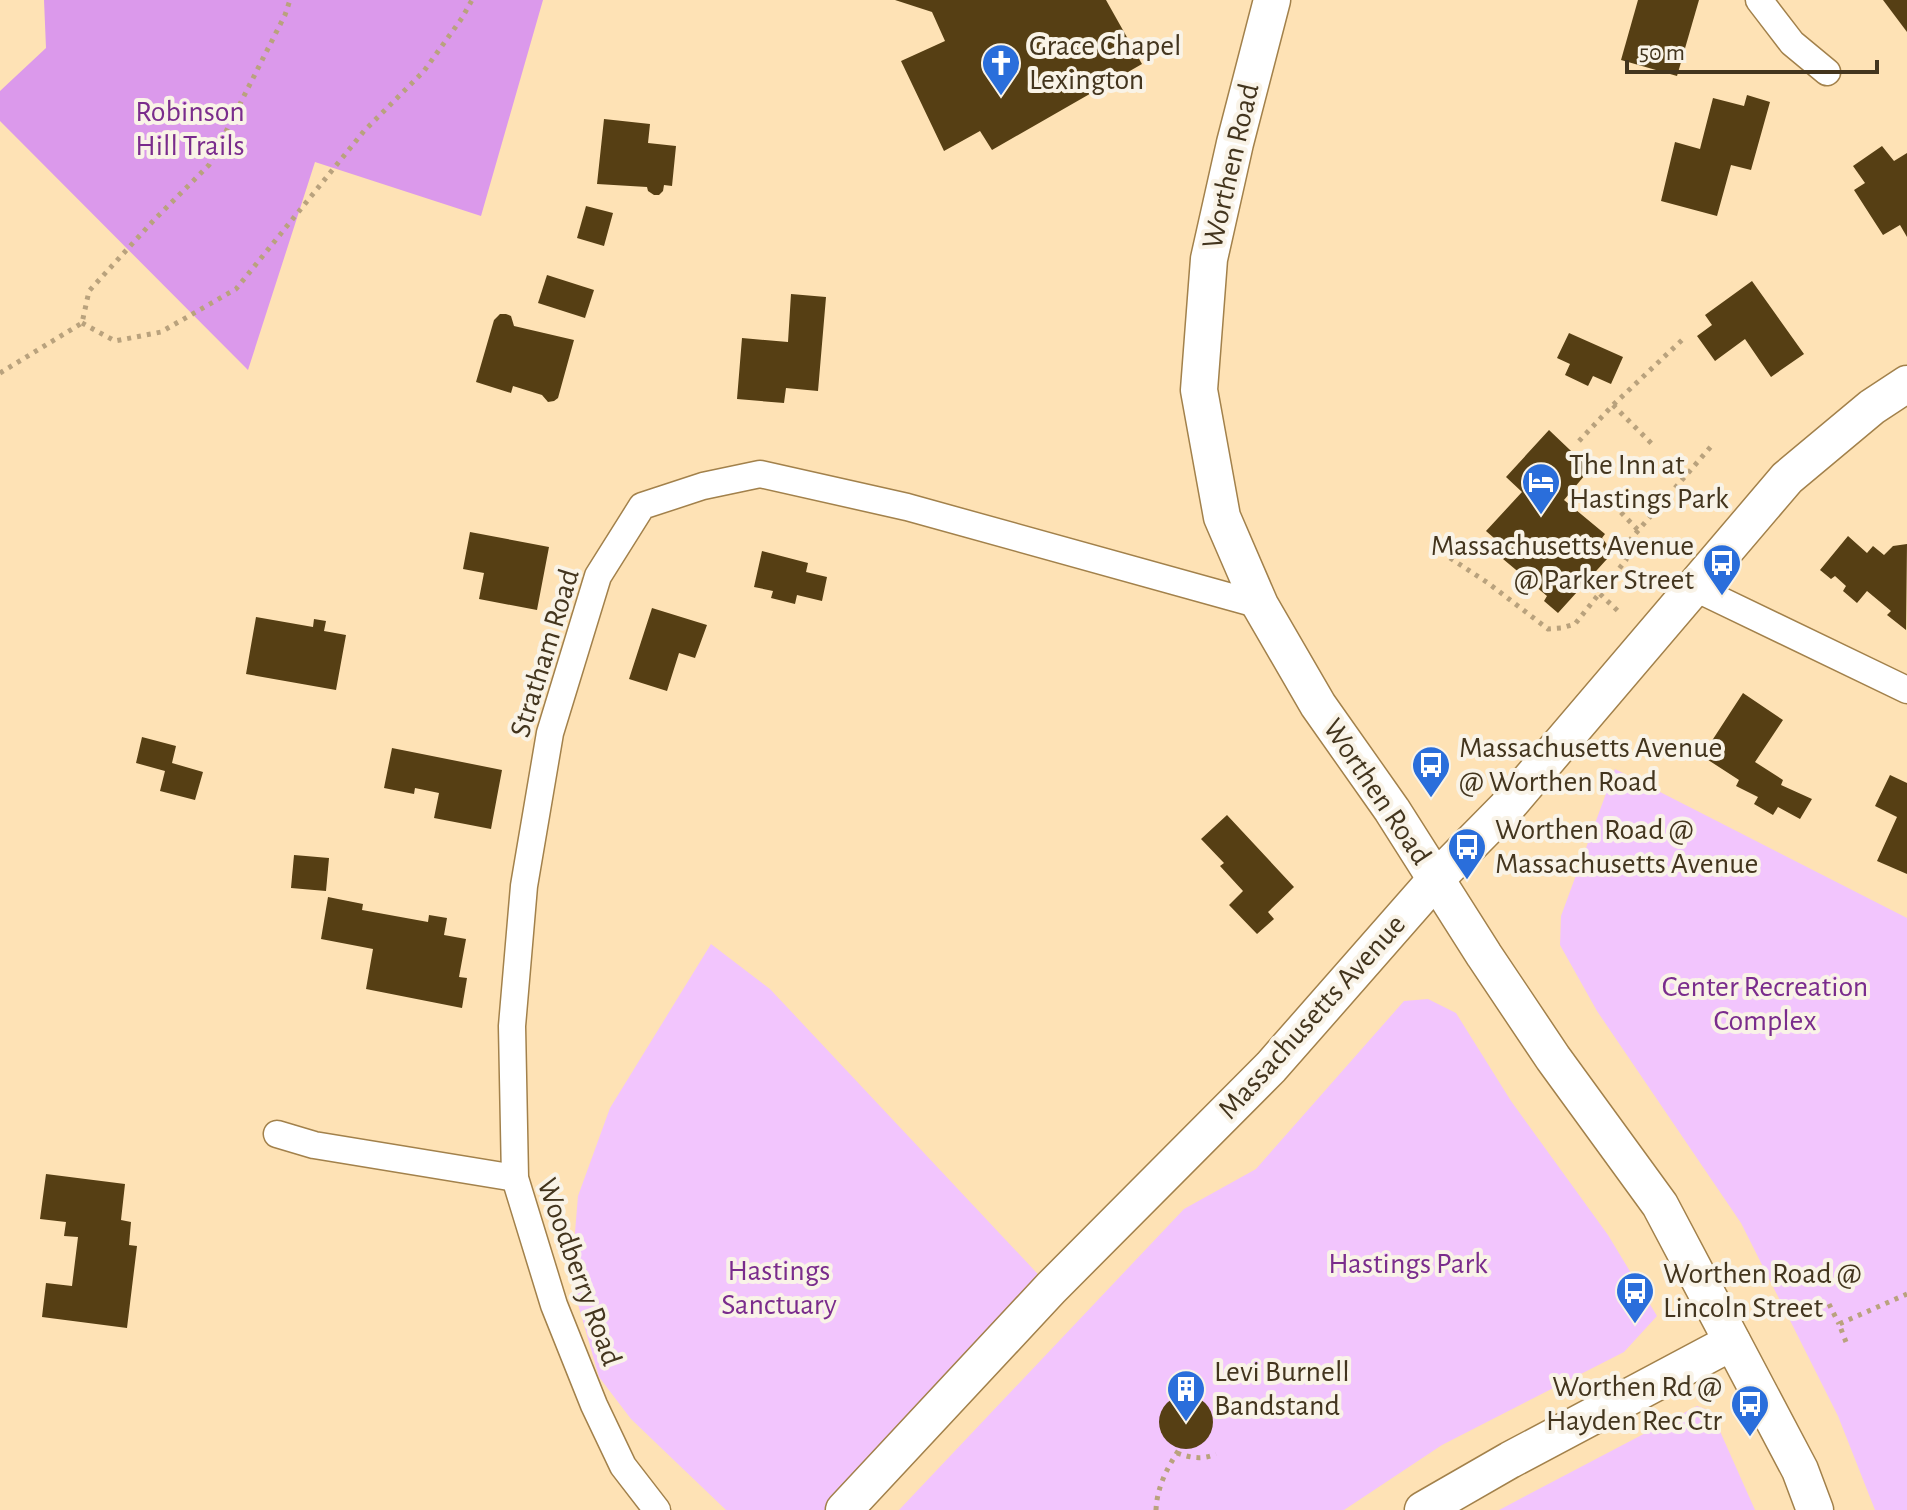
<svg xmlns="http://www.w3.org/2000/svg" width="1907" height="1510" font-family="'Alegreya Sans',sans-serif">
  <rect width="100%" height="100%" fill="#fee2b5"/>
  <!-- green -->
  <g fill="#f2c5fd">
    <path d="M 1615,769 L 1907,918 L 1907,1510 L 1875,1510 L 1838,1416 L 1741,1223 L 1597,1011 L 1560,945 L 1561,916 Z"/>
    <path d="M 711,944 L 770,989 L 1051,1288 L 844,1510 L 726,1510 L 631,1419 L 599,1377 L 571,1280 L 578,1196 L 610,1108 Z"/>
    <path d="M 1428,999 L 1456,1013 L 1511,1101 L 1608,1235 L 1657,1316 L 1624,1352 L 1442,1445 L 1344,1510 L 899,1510 L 1184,1209 L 1256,1169 L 1404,1001 Z"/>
    <path d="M 1697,1406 L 1711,1411 L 1755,1510 L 1499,1510 Z"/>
  </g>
  <!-- forest -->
  <path fill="#db99eb" d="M 44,0 L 543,0 L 481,216 L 315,162 L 248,370 L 0,121 L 0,91 L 46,48 Z"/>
  <!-- building -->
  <g fill="#563f14">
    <path d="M 895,0 L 1106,0 L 1142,64 L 992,150 L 980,131 L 944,151 L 901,61 L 945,41 L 932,12 Z"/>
    <path d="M 1638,0 L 1699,0 L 1677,76 L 1621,60 Z"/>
    <path d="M 1883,0 L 1907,0 L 1907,32 Z"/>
    <path d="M 1747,95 L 1770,102 L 1751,170 L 1731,165 L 1717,216 L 1661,201 L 1675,142 L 1700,149 L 1713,98 L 1744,106 Z"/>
    <path d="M 604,119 L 650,124 L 648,143 L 676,146 L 672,186 L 664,185 L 663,191 L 659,195 L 654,195 L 648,191 L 647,187 L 597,184 Z"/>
    <path d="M 1882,146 L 1894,161 L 1907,153 L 1907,237 L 1900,225 L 1883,235 L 1854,190 L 1865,183 L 1853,166 Z"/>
    <path d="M 586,206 L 613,213 L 604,246 L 577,238 Z"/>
    <path d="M 547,275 L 594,290 L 585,318 L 538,303 Z"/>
    <path d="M 1752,281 L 1804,354 L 1771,377 L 1745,339 L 1715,361 L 1697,336 L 1712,325 L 1705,315 Z"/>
    <path d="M 791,294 L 826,297 L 818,391 L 786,388 L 784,403 L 737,399 L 742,338 L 788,342 Z"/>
    <path d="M 500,314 L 506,314 L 511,316 L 514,326 L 574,340 L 558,398 L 554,401 L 548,402 L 542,395 L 513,386 L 511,393 L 476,382 L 494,320 Z"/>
    <path d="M 1569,333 L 1623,357 L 1611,384 L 1593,376 L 1588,386 L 1565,375 L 1570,364 L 1557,358 Z"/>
    <path d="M 1549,430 L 1590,469 L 1564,500 L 1605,534 L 1602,538 L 1608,546 L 1607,559 L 1558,613 L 1544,601 L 1547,596 L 1503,559 L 1510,552 L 1486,531 L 1522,492 L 1506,477 Z"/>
    <path d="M 470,532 L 549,547 L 537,610 L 479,599 L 484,573 L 463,569 Z"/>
    <path d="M 1848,536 L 1867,553 L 1873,546 L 1884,555 L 1893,546 L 1907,544 L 1906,630 L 1887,615 L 1891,611 L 1867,591 L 1857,603 L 1843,591 L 1846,586 L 1835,576 L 1831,579 L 1820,570 Z"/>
    <path d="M 762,551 L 808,563 L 806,572 L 827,577 L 822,601 L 797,595 L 795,604 L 771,598 L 773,591 L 754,587 Z"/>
    <path d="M 652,608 L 707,625 L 695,658 L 679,653 L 667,691 L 629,679 Z"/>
    <path d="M 256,617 L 313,627 L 314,619 L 326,621 L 324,631 L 346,635 L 336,690 L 246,674 Z"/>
    <path d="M 1743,693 L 1783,720 L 1755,762 L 1783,780 L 1781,785 L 1812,799 L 1800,819 L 1778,807 L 1773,815 L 1754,804 L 1758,797 L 1736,786 L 1739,780 L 1702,756 Z"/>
    <path d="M 142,737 L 176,746 L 172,763 L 203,772 L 195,800 L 160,791 L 165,771 L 136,763 Z"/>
    <path d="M 392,748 L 502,770 L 491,829 L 434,818 L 439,793 L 415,788 L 414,794 L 384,788 Z"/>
    <path d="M 1890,775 L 1907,783 L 1907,874 L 1877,861 L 1897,817 L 1875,806 Z"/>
    <path d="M 1227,815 L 1294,887 L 1268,912 L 1274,919 L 1257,934 L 1229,905 L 1243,891 L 1220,866 L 1224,863 L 1201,839 Z"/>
    <path d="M 294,855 L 329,858 L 326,891 L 291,888 Z"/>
    <path d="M 328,897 L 363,904 L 362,910 L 428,922 L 429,915 L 447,918 L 444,935 L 466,939 L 459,977 L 467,978 L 462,1008 L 366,989 L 373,949 L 321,939 Z"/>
    <path d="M 46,1174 L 125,1184 L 121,1220 L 131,1222 L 129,1245 L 137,1246 L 127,1328 L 42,1317 L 46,1283 L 72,1286 L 78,1237 L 64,1236 L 66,1222 L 40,1219 Z"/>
    <circle cx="1186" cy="1422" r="27"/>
  </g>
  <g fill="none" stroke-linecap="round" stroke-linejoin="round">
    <!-- street casing -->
    <g stroke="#a2814b" stroke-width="29">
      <g id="street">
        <path d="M 1759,0 L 1792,43 L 1827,72"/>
        <path d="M 1693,587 L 1907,690"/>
        <path d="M 277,1134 L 314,1145 L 515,1178"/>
        <path d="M 657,1510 L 623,1466 L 594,1405 L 554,1305 L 515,1178 L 512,1026 L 524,886 L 550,733 L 598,576 L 642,506 L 703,486 L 760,474 L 907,507 L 1260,605"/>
      </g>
    </g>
    <!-- secondary casing -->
    <g stroke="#a2814b" stroke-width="39">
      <g id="secondary">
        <path d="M 1272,0 L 1235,143 L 1209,259 L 1199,390 L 1222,517 L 1260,605 L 1318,705 L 1392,810 L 1484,955 L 1553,1058 L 1660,1205 L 1800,1470 L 1815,1510"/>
        <path d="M 844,1510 L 1051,1288 L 1271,1067 L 1436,879 L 1506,808 L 1787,478 L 1872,407 L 1907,384"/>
        <path d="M 1423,1510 L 1510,1460 L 1732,1342"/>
      </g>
    </g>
    <!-- path -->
    <g stroke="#b9a27d" stroke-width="5" stroke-dasharray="4 6" stroke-linecap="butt">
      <path d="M 82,323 L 115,341 L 161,332 L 236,289 L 364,131 L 424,71 L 462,18 L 472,0"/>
      <path d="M 0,373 L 82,323 L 89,291 L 154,220 L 209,165 L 285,15 L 290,0"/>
      <path d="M 1613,405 L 1653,445"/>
      <path d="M 1579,441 L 1613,405 L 1682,340"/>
      <path d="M 1607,498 L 1638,530"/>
      <path d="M 1450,558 L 1488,583 L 1548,629 L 1561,628 L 1575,624 L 1626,560 L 1629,541 L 1714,443"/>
      <path d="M 1600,594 L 1619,612"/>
      <path d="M 1829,1304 L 1839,1324"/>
      <path d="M 1846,1342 L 1839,1324 L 1907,1294"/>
      <path d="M 1177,1453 C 1191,1458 1202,1460 1216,1454"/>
      <path d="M 1156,1510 C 1157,1487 1167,1468 1180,1448"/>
    </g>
    <!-- street -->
    <use href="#street" stroke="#fff" stroke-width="26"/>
    <!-- secondary -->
    <use href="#secondary" stroke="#fff" stroke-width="36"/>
  </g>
  <!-- icons -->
  <defs>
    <g id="church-pin" transform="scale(2)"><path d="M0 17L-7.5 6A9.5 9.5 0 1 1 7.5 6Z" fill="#2a6edb" stroke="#f9f3e7"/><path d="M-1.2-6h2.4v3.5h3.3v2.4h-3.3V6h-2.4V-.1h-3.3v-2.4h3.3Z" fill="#fff"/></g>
    <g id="hotel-pin" transform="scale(2)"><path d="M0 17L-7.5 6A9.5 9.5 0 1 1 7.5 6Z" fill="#2a6edb" stroke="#f9f3e7"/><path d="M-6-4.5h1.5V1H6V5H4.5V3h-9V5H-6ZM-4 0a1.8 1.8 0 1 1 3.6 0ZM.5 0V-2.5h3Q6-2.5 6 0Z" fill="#fff"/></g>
    <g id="bus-pin" transform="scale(2)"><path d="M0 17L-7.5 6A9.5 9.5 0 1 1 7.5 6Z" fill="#2a6edb" stroke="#f9f3e7"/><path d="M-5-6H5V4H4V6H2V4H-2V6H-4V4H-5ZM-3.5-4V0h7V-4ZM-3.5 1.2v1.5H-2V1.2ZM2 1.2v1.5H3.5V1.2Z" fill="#fff"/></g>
    <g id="building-pin" transform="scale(2)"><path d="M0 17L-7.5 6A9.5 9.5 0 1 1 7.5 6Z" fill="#2a6edb" stroke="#f9f3e7"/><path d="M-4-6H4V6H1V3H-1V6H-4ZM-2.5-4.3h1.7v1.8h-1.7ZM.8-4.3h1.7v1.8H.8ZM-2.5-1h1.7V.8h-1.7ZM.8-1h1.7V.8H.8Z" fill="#fff"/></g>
  </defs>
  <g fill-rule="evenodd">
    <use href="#church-pin" x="1001" y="63"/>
    <use href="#hotel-pin" x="1541" y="482"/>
    <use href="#bus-pin" x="1722" y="563"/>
    <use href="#bus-pin" x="1431" y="765"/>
    <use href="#bus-pin" x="1467" y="847"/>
    <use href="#bus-pin" x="1635" y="1291"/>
    <use href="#building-pin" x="1186" y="1389"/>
    <use href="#bus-pin" x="1750" y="1404"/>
  </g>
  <g text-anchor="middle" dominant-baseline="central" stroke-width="8" stroke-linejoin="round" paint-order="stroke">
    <!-- poi labels -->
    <g font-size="30" fill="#43351e" stroke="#f9f3e7" text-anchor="start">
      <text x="1029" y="46">Grace Chapel<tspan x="1029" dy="34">Lexington</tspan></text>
      <text x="1569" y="465">The Inn at<tspan x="1569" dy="34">Hastings Park</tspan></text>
      <text x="1694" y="546" text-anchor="end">Massachusetts Avenue<tspan x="1694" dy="34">@ Parker Street</tspan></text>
      <text x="1459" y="748">Massachusetts Avenue<tspan x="1459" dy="34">@ Worthen Road</tspan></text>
      <text x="1495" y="830">Worthen Road @<tspan x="1495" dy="34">Massachusetts Avenue</tspan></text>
      <text x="1663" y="1274">Worthen Road @<tspan x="1663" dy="34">Lincoln Street</tspan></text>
      <text x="1214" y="1372">Levi Burnell<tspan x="1214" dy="34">Bandstand</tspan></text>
      <text x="1722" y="1387" text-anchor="end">Worthen Rd @<tspan x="1722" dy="34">Hayden Rec Ctr</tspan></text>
    </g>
    <!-- park labels -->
    <g font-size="30" fill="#7a2c8c" stroke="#f9f3e7">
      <text x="190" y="112">Robinson<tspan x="190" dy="34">Hill Trails</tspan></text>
      <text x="1765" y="987">Center Recreation<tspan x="1765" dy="34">Complex</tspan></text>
      <text x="1408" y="1264">Hastings Park</text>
      <text x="779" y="1271">Hastings<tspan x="779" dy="34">Sanctuary</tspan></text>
    </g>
    <!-- street labels -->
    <g font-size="30" fill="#43351e" stroke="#f9f3e7">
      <text transform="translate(1231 166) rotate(-77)">Worthen Road</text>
      <text transform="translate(545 653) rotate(-73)">Stratham Road</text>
      <text transform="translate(1377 792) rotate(56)">Worthen Road</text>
      <text transform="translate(1312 1017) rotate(-48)">Massachusetts Avenue</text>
      <text transform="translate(579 1272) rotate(70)">Woodberry Road</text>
    </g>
  </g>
  <!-- scale -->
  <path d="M1627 60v12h250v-12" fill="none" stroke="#43351e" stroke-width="4"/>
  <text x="1639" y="60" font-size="24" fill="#43351e" stroke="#f9f3e7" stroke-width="6" paint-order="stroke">50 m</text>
</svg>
